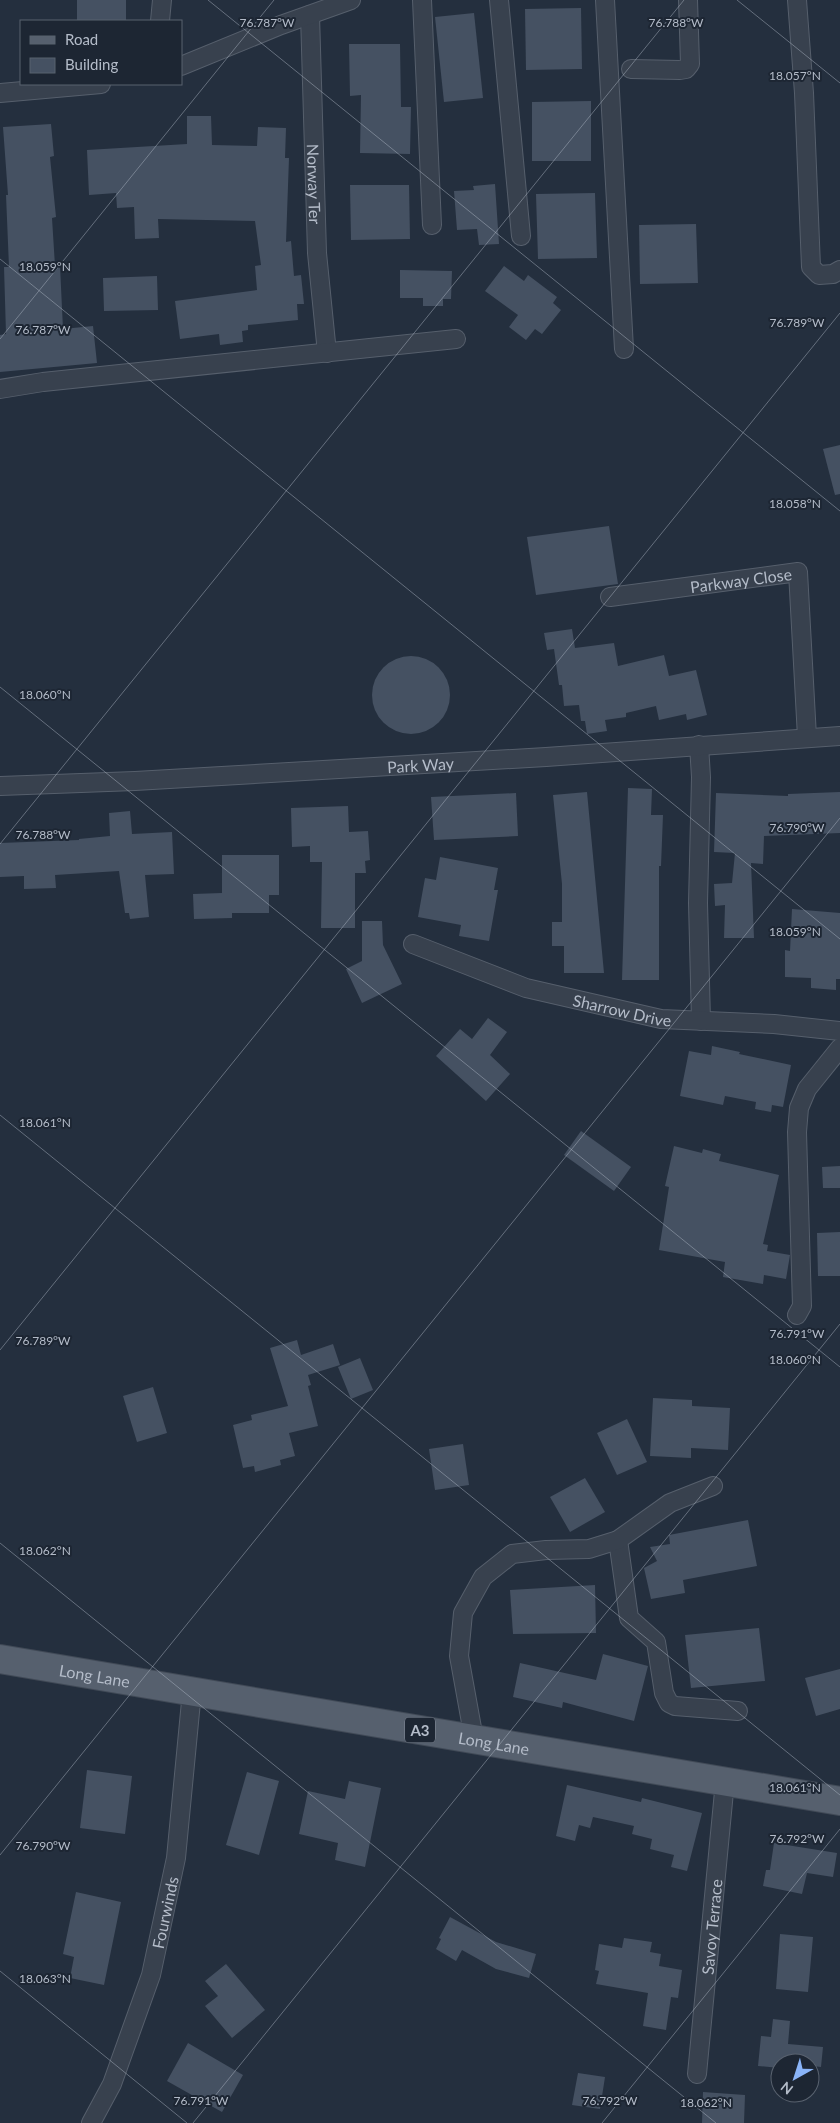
<svg xmlns="http://www.w3.org/2000/svg" width="840" height="2123" font-family="Lato,sans-serif">
  <rect width="100%" height="100%" fill="#242f3e"/>
  <!-- building -->
  <g fill="#455162">
    <rect x="77" y="0" width="49" height="21"/>
    <path d="M 581,8 L 582,69 L 526,70 L 525,9 Z"/>
    <path d="M 474,13 L 483,98 L 444,102 L 435,17 Z"/>
    <path d="M 349,44 L 400,44 L 401,107 L 411,107 L 410,154 L 360,153 L 361,95 L 350,96 Z"/>
    <path d="M 591,101 L 591,161 L 532,161 L 532,102 Z"/>
    <path d="M 187,116 L 211,116 L 212,145 L 257,146 L 258,127 L 286,128 L 285,158 L 289,158 L 286,242 L 291,241 L 294,276 L 301,275 L 304,304 L 297,304 L 298,320 L 248,325 L 248,330 L 242,331 L 243,342 L 220,345 L 219,334 L 180,339 L 175,301 L 257,290 L 255,266 L 261,265 L 255,221 L 158,219 L 159,238 L 135,239 L 134,207 L 117,208 L 116,193 L 89,195 L 87,150 L 187,144 Z"/>
    <path d="M 51,124 L 54,156 L 50,157 L 56,217 L 52,218 L 55,266 L 60,266 L 63,329 L 93,326 L 97,363 L 0,372 L 0,335 L 6,334 L 4,267 L 9,267 L 6,195 L 8,195 L 3,127 Z"/>
    <path d="M 495,184 L 499,244 L 479,245 L 477,229 L 457,230 L 454,191 L 474,190 L 473,186 Z"/>
    <path d="M 350,185 L 409,185 L 410,239 L 351,240 Z"/>
    <path d="M 595,193 L 597,258 L 538,259 L 536,194 Z"/>
    <path d="M 696,224 L 698,283 L 640,284 L 639,225 Z"/>
    <path d="M 504,266 L 524,281 L 528,275 L 557,297 L 553,303 L 561,310 L 542,334 L 535,329 L 526,340 L 509,327 L 518,315 L 485,291 Z"/>
    <path d="M 400,270 L 452,271 L 451,299 L 443,299 L 443,306 L 423,306 L 423,298 L 400,298 Z"/>
    <path d="M 157,276 L 158,310 L 104,311 L 103,278 Z"/>
    <path d="M 840,445 L 840,494 L 835,495 L 823,449 Z"/>
    <path d="M 609,526 L 618,584 L 536,595 L 527,537 Z"/>
    <path d="M 572,629 L 575,648 L 614,643 L 618,666 L 664,655 L 669,676 L 696,670 L 707,715 L 687,720 L 686,714 L 659,720 L 656,706 L 626,713 L 626,717 L 605,720 L 607,731 L 587,734 L 585,721 L 581,721 L 579,705 L 564,706 L 562,685 L 559,685 L 554,649 L 547,650 L 544,633 Z"/>
    <circle cx="411" cy="695" r="39"/>
    <path d="M 628,788 L 652,789 L 651,815 L 663,815 L 661,866 L 659,866 L 659,980 L 622,980 Z"/>
    <path d="M 587,792 L 604,973 L 564,973 L 564,946 L 552,946 L 552,922 L 562,922 L 562,884 L 553,795 Z"/>
    <path d="M 840,792 L 840,833 L 764,836 L 763,864 L 751,863 L 754,938 L 724,938 L 725,905 L 715,906 L 714,884 L 732,883 L 735,853 L 714,852 L 716,793 L 788,796 L 788,794 Z"/>
    <path d="M 516,793 L 518,836 L 434,840 L 431,797 Z"/>
    <path d="M 348,806 L 349,832 L 368,831 L 370,860 L 365,861 L 366,873 L 355,873 L 355,928 L 321,928 L 322,862 L 310,862 L 310,846 L 292,847 L 291,808 Z"/>
    <path d="M 130,811 L 132,834 L 172,832 L 174,874 L 145,875 L 149,917 L 130,919 L 129,913 L 125,913 L 119,871 L 55,875 L 56,888 L 24,889 L 24,876 L 0,877 L 0,843 L 79,840 L 79,839 L 110,836 L 109,813 Z"/>
    <path d="M 222,855 L 279,855 L 279,895 L 269,895 L 269,913 L 232,913 L 232,918 L 194,919 L 193,894 L 222,893 Z"/>
    <path d="M 440,857 L 498,868 L 494,890 L 498,890 L 489,941 L 459,936 L 461,925 L 418,917 L 425,878 L 436,880 Z"/>
    <path d="M 792,909 L 840,913 L 840,979 L 836,979 L 836,990 L 811,988 L 811,978 L 785,977 L 785,950 L 790,951 Z"/>
    <path d="M 362,921 L 382,921 L 383,945 L 402,984 L 362,1003 L 346,969 L 362,961 Z"/>
    <path d="M 488,1018 L 507,1032 L 490,1055 L 510,1074 L 486,1101 L 436,1056 L 460,1029 L 472,1039 Z"/>
    <path d="M 712,1046 L 740,1052 L 739,1054 L 791,1065 L 783,1107 L 772,1105 L 771,1112 L 755,1109 L 756,1102 L 725,1096 L 723,1105 L 680,1096 L 689,1051 L 711,1055 Z"/>
    <path d="M 581,1131 L 631,1167 L 614,1191 L 564,1155 Z"/>
    <path d="M 674,1146 L 702,1153 L 703,1149 L 721,1154 L 719,1161 L 779,1175 L 763,1244 L 768,1245 L 767,1251 L 790,1255 L 786,1279 L 764,1275 L 763,1284 L 723,1277 L 725,1262 L 659,1250 L 669,1187 L 665,1186 Z"/>
    <path d="M 840,1166 L 840,1188 L 823,1188 L 822,1167 Z"/>
    <path d="M 840,1232 L 840,1276 L 818,1276 L 817,1233 Z"/>
    <path d="M 297,1340 L 301,1355 L 333,1344 L 340,1365 L 308,1375 L 311,1385 L 308,1386 L 318,1426 L 289,1433 L 295,1456 L 280,1460 L 281,1465 L 255,1472 L 254,1466 L 243,1468 L 233,1425 L 252,1420 L 251,1415 L 288,1406 L 270,1348 Z"/>
    <path d="M 360,1358 L 373,1390 L 351,1399 L 338,1367 Z"/>
    <path d="M 153,1387 L 167,1433 L 137,1442 L 123,1396 Z"/>
    <path d="M 653,1398 L 692,1400 L 692,1406 L 730,1408 L 728,1450 L 691,1448 L 691,1458 L 650,1456 Z"/>
    <path d="M 627,1419 L 647,1462 L 617,1475 L 597,1433 Z"/>
    <path d="M 463,1444 L 469,1485 L 435,1490 L 429,1449 Z"/>
    <path d="M 585,1478 L 605,1512 L 570,1532 L 550,1497 Z"/>
    <path d="M 748,1520 L 757,1566 L 683,1580 L 685,1593 L 651,1599 L 644,1568 L 657,1561 L 650,1547 L 670,1544 L 669,1535 Z"/>
    <path d="M 595,1585 L 596,1633 L 513,1634 L 510,1590 Z"/>
    <path d="M 759,1628 L 765,1681 L 691,1688 L 685,1635 Z"/>
    <path d="M 603,1654 L 648,1666 L 634,1721 L 563,1702 L 562,1708 L 513,1697 L 520,1663 L 596,1680 Z"/>
    <path d="M 840,1669 L 840,1709 L 816,1716 L 805,1678 Z"/>
    <path d="M 87,1770 L 132,1776 L 125,1834 L 80,1828 Z"/>
    <path d="M 247,1772 L 279,1781 L 259,1855 L 226,1845 Z"/>
    <path d="M 349,1781 L 381,1788 L 365,1867 L 335,1860 L 338,1843 L 299,1834 L 308,1791 L 345,1799 Z"/>
    <path d="M 567,1785 L 641,1802 L 642,1798 L 702,1813 L 687,1871 L 671,1867 L 674,1855 L 650,1849 L 652,1839 L 632,1834 L 634,1826 L 593,1817 L 590,1828 L 579,1825 L 575,1841 L 556,1836 Z"/>
    <path d="M 774,1843 L 837,1853 L 833,1877 L 807,1873 L 802,1894 L 763,1886 L 766,1870 L 770,1870 Z"/>
    <path d="M 76,1892 L 121,1902 L 104,1985 L 70,1978 L 74,1957 L 63,1954 Z"/>
    <path d="M 450,1917 L 496,1942 L 536,1954 L 529,1978 L 496,1969 L 462,1950 L 456,1961 L 436,1949 L 441,1939 L 439,1938 Z"/>
    <path d="M 780,1934 L 813,1937 L 808,1992 L 776,1989 Z"/>
    <path d="M 624,1938 L 652,1942 L 650,1952 L 661,1954 L 659,1966 L 682,1970 L 678,1998 L 671,1997 L 666,2030 L 643,2026 L 648,1993 L 596,1984 L 599,1971 L 595,1970 L 599,1944 L 622,1948 Z"/>
    <path d="M 226,1964 L 265,2010 L 232,2038 L 205,2006 L 218,1996 L 205,1981 Z"/>
    <path d="M 773,2019 L 790,2021 L 788,2044 L 823,2047 L 821,2067 L 813,2066 L 812,2071 L 810,2070 L 810,2063 L 780,2063 L 780,2068 L 758,2066 L 761,2036 L 771,2037 Z"/>
    <path d="M 188,2043 L 243,2075 L 222,2112 L 167,2081 Z"/>
    <path d="M 578,2073 L 605,2077 L 600,2109 L 572,2105 Z"/>
    <path d="M 703,2092 L 745,2095 L 744,2123 L 702,2123 Z"/>
  </g>
  <g fill="none" stroke-linecap="round" stroke-linejoin="round">
    <!-- minor casing -->
    <g stroke="#565f6c" stroke-width="20">
      <g id="minor">
        <path d="M 422,0 L 432,225"/>
        <path d="M 499,0 L 521,236"/>
        <path d="M 605,0 L 624,349"/>
        <path d="M 797,0 L 804,93 L 811,267 L 819,275 L 833,274 L 840,270"/>
        <path id="s1" d="M 310,15 L 317,253 L 327,353"/>
        <path d="M 160,21 L 162,0"/>
        <path d="M 181,66 L 281,25 L 351,0"/>
        <path d="M 631,69 L 680,70 L 686,69 L 690,64 L 688,0"/>
        <path d="M 0,93 L 101,84"/>
        <path d="M 0,389 L 43,382 L 456,339"/>
        <path id="s2" d="M 610,597 L 798,572 L 807,737"/>
        <path d="M 699,745 L 701,777 L 698,903 L 701,1021"/>
        <path id="s3" d="M 0,786 L 135,781 L 546,757 L 840,736"/>
        <path id="s4" d="M 413,944 L 526,988 L 661,1019 L 774,1024 L 840,1031"/>
        <path d="M 797,1315 L 802,1306 L 797,1132 L 799,1108 L 807,1089 L 840,1048"/>
        <path d="M 618,1540 L 629,1618 L 656,1642 L 664,1693 L 669,1703 L 675,1706 L 738,1711"/>
        <path d="M 474,1739 L 459,1656 L 463,1613 L 483,1577 L 512,1554 L 546,1550 L 589,1549 L 618,1540 L 670,1503 L 713,1486"/>
        <path id="s5" d="M 697,2074 L 725,1781"/>
        <path id="s6" d="M 91,2123 L 112,2084 L 151,1975 L 176,1858 L 192,1691"/>
      </g>
    </g>
    <!-- primary casing -->
    <g stroke="#414a57" stroke-width="30">
      <g id="primary">
        <path id="s7" d="M 0,1659 L 840,1801"/>
      </g>
    </g>
    <!-- minor -->
    <use href="#minor" stroke="#38414e" stroke-width="18"/>
    <!-- primary -->
    <use href="#primary" stroke="#56606e" stroke-width="28"/>
  </g>
  <!-- ticks -->
  <path fill="none" stroke="#b4bcc9" stroke-width="1" stroke-opacity="0.45" d="M 208,0 L 840,511M 737,0 L 840,83M 0,259 L 840,939M 0,339 L 274,0M 0,687 L 840,1367M 0,844 L 684,0M 0,1115 L 840,1795M 0,1350 L 840,313M 0,1543 L 716,2123M 0,1855 L 840,818M 0,1971 L 187,2123M 193,2123 L 840,1324M 602,2123 L 840,1829"/>
  <g text-anchor="middle" dominant-baseline="central" stroke-width="4" stroke-linejoin="round" paint-order="stroke">
    <!-- shield labels -->
    <rect fill="#1d2633" stroke="#878f9c" stroke-width="1" x="405" y="1717.5" width="30" height="25" rx="4"/>
    <g font-size="15" font-weight="bold" fill="#b4bcc9">
      <text x="420" y="1730">A3</text>
    </g>
    <!-- street labels -->
    <g font-size="16" fill="#b4bcc9" stroke="#1d2633">
      <text stroke="none"><textPath href="#s1" startOffset="169">Norway Ter</textPath></text>
      <text stroke="none"><textPath href="#s2" startOffset="132">Parkway Close</textPath></text>
      <text stroke="none"><textPath href="#s3" startOffset="421">Park Way</textPath></text>
      <text stroke="none"><textPath href="#s4" startOffset="220">Sharrow Drive</textPath></text>
      <text stroke="none"><textPath href="#s7" startOffset="96">Long Lane</textPath></text>
      <text stroke="none"><textPath href="#s7" startOffset="501">Long Lane</textPath></text>
      <text stroke="none"><textPath href="#s6" startOffset="224">Fourwinds</textPath></text>
      <text stroke="none"><textPath href="#s5" startOffset="148">Savoy Terrace</textPath></text>
    </g>
  </g>
  <g font-size="12" text-anchor="middle" fill="#b4bcc9" stroke="#1d2633" stroke-width="4" stroke-linejoin="round" paint-order="stroke">
    <text x="267" y="27">76.787°W</text>
    <text x="676" y="27">76.788°W</text>
    <text x="795" y="80">18.057°N</text>
    <text x="45" y="271">18.059°N</text>
    <text x="797" y="327">76.789°W</text>
    <text x="43" y="334">76.787°W</text>
    <text x="795" y="508">18.058°N</text>
    <text x="45" y="699">18.060°N</text>
    <text x="797" y="832">76.790°W</text>
    <text x="43" y="839">76.788°W</text>
    <text x="795" y="936">18.059°N</text>
    <text x="45" y="1127">18.061°N</text>
    <text x="797" y="1338">76.791°W</text>
    <text x="43" y="1345">76.789°W</text>
    <text x="795" y="1364">18.060°N</text>
    <text x="45" y="1555">18.062°N</text>
    <text x="795" y="1792">18.061°N</text>
    <text x="797" y="1843">76.792°W</text>
    <text x="43" y="1850">76.790°W</text>
    <text x="45" y="1983">18.063°N</text>
    <text x="201" y="2105">76.791°W</text>
    <text x="610" y="2105">76.792°W</text>
    <text x="706" y="2107">18.062°N</text>
  </g>
  <!-- legend -->
  <rect x="20" y="20" width="162" height="65" fill="#1d2633" stroke="#59626f"/>
  <rect x="30" y="36" width="25" height="8" fill="#56606e" stroke="#59626f"/>
  <text x="65" y="45" font-size="15" fill="#b4bcc9">Road</text>
  <rect x="30" y="58" width="25" height="15" fill="#455162" stroke="#59626f"/>
  <text x="65" y="70" font-size="15" fill="#b4bcc9">Building</text>
  <!-- north arrow -->
  <g transform="translate(795 2078) rotate(219)"><circle r="24" fill="#1d2633" stroke="#59626f"/>
  <path d="M0-4L9 19L0 12L-9 19Z" fill="#8ab4f8"/>
  <text y="-8" font-size="14" font-weight="bold" text-anchor="middle" fill="#b4bcc9">N</text>
  </g>
</svg>
